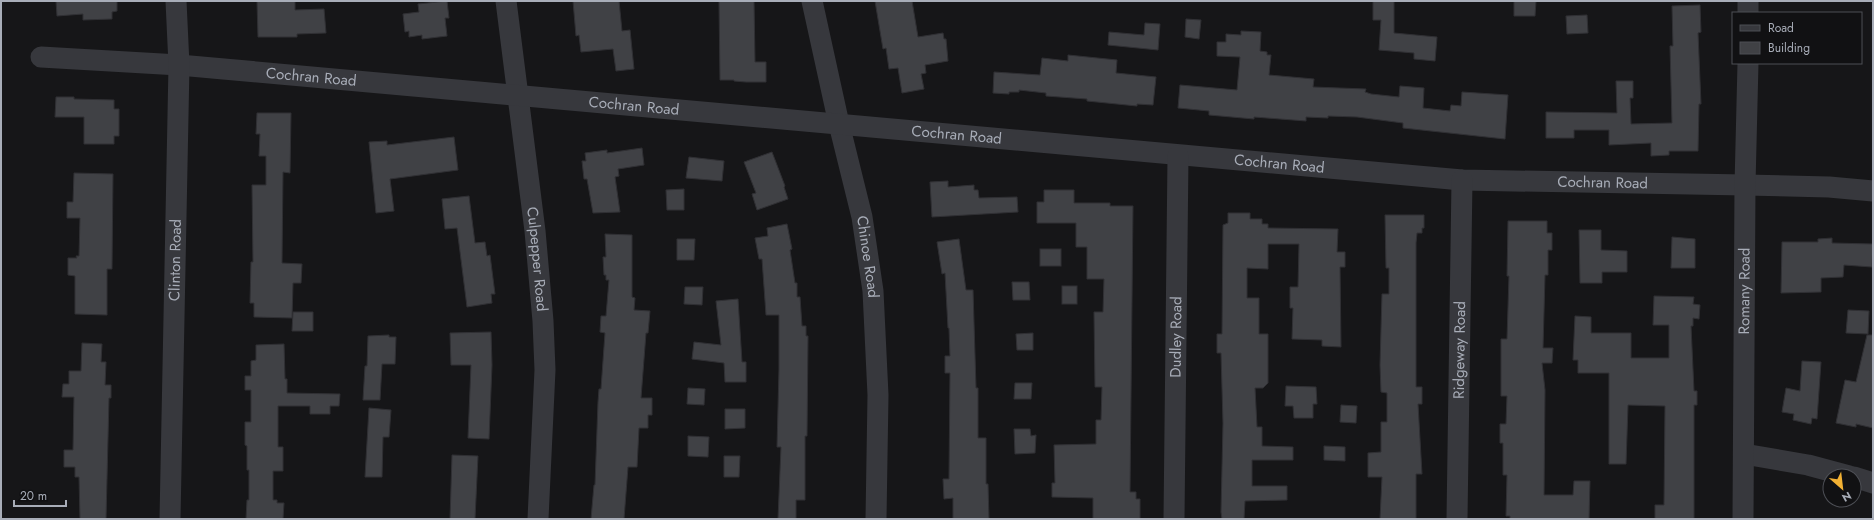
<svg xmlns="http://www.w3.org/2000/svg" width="1874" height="520" font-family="Jost,sans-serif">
  <rect width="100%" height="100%" fill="#161618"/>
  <!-- building -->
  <g fill="#404145" stroke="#303034">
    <path d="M 56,1 L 117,1 L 117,11 L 112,12 L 112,19 L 83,20 L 83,14 L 57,16 Z"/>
    <path d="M 257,1 L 295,1 L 295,10 L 324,9 L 326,33 L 297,34 L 297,37 L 258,37 Z"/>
    <path d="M 447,1 L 449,18 L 445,18 L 447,36 L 422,39 L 422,35 L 409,37 L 409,31 L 405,32 L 403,14 L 419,12 L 418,4 Z"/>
    <path d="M 573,1 L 619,1 L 622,31 L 630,30 L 634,69 L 616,71 L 613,49 L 581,52 L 579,35 L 576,36 Z"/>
    <path d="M 719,1 L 754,1 L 755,62 L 766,62 L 766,82 L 746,82 L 734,81 L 734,80 L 720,80 Z"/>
    <path d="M 875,1 L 912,1 L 918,37 L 943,33 L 944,39 L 946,39 L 948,61 L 925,65 L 926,73 L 921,74 L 924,89 L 902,93 L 898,68 L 889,69 L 886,48 L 883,49 Z"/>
    <path d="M 1373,1 L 1394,1 L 1394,33 L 1437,37 L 1435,61 L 1414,59 L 1414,53 L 1379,50 L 1381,20 L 1373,20 Z"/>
    <path d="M 1514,1 L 1536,1 L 1535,16 L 1514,16 Z"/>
    <path d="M 1700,5 L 1701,32 L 1698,33 L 1701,104 L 1699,104 L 1698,151 L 1669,151 L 1669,155 L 1651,156 L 1651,143 L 1609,145 L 1609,130 L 1574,130 L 1574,138 L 1546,138 L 1546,112 L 1617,113 L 1616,81 L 1633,81 L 1633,98 L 1630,98 L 1631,124 L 1672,123 L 1670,46 L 1673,46 L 1672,6 Z"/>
    <path d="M 1587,15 L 1588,33 L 1567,34 L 1566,16 Z"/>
    <path d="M 1186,19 L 1201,20 L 1199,39 L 1185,37 Z"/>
    <path d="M 1145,23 L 1160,24 L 1158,50 L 1108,45 L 1109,32 L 1144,35 Z"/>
    <path d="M 1241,31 L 1261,32 L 1260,51 L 1267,52 L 1267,55 L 1271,55 L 1269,75 L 1314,79 L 1313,87 L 1366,89 L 1365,92 L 1371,94 L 1399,97 L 1400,86 L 1424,88 L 1423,108 L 1450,111 L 1451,105 L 1461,106 L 1462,92 L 1508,95 L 1505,139 L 1403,128 L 1403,123 L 1357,117 L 1328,116 L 1328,118 L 1306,117 L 1306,121 L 1254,117 L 1254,119 L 1209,115 L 1209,111 L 1178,108 L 1180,85 L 1237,90 L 1240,57 L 1217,56 L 1217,42 L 1226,42 L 1226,34 L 1241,35 Z"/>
    <path d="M 1068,55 L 1117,60 L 1116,73 L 1156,77 L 1153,105 L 1137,104 L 1137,106 L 1087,101 L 1087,99 L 1046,96 L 1046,93 L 1019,90 L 1019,92 L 1009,92 L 1009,94 L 993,93 L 994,72 L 1040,75 L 1042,58 L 1068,61 Z"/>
    <path d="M 56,97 L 74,97 L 74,99 L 114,100 L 114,109 L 119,109 L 119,136 L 114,136 L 114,144 L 84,144 L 84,117 L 55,117 Z"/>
    <path d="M 257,113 L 291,113 L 290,173 L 283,172 L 282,263 L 302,264 L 301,283 L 293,283 L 292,318 L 254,317 L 254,303 L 250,303 L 251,262 L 253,262 L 252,185 L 266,185 L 266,156 L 259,156 L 260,134 L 256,134 Z"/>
    <path d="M 454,137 L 458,170 L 390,179 L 394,211 L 376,213 L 369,142 L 387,141 L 387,145 Z"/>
    <path d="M 642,148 L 644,165 L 618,169 L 619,176 L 615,177 L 620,212 L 593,213 L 587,179 L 584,179 L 582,161 L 586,161 L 585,153 L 607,150 L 607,153 Z"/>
    <path d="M 772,152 L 785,186 L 784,187 L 788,199 L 757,210 L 752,194 L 756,193 L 744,162 Z"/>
    <path d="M 689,157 L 724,161 L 722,181 L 686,178 Z"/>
    <path d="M 74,173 L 113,174 L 112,269 L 107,269 L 107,315 L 75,314 L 75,276 L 68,275 L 68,258 L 77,258 L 76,256 L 79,256 L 80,218 L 67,218 L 67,202 L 73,202 Z"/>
    <path d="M 948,181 L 948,187 L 974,185 L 974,190 L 978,190 L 979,198 L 1017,197 L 1018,212 L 932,217 L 930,182 Z"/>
    <path d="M 684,189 L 684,210 L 667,210 L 666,190 Z"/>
    <path d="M 1044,190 L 1074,190 L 1074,203 L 1110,203 L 1110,206 L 1133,206 L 1130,492 L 1136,492 L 1136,499 L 1140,499 L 1140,519 L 1093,519 L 1093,498 L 1052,497 L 1052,483 L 1055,483 L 1054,445 L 1096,444 L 1096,420 L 1101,420 L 1102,387 L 1095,387 L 1094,312 L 1103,312 L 1104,279 L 1087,279 L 1087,247 L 1076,247 L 1076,223 L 1037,223 L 1037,202 L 1044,202 Z"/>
    <path d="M 469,196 L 475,243 L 485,242 L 487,256 L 490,255 L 495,294 L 491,294 L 492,303 L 467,307 L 457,228 L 445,229 L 442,199 Z"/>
    <path d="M 1228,213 L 1250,213 L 1250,219 L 1262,219 L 1262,224 L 1268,224 L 1268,228 L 1338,229 L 1337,252 L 1345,252 L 1345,267 L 1340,267 L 1341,347 L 1322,346 L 1322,340 L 1292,339 L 1293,308 L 1290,308 L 1290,287 L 1298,287 L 1299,244 L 1268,244 L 1268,269 L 1247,268 L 1247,298 L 1259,298 L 1259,334 L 1268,334 L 1268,383 L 1263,388 L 1255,388 L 1257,427 L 1262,427 L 1262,446 L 1293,447 L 1293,460 L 1252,460 L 1252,486 L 1287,486 L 1287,500 L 1245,501 L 1244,519 L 1222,519 L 1221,512 L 1223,423 L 1221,353 L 1217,353 L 1217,334 L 1222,334 L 1223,225 L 1228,223 Z"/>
    <path d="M 1385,215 L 1424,215 L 1424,228 L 1422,228 L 1422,233 L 1417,233 L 1416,243 L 1416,387 L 1422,387 L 1422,404 L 1418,404 L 1422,474 L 1416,474 L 1416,519 L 1380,519 L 1382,477 L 1368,477 L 1368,453 L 1381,452 L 1381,422 L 1387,422 L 1387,393 L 1381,392 L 1380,365 L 1382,294 L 1389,294 L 1389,268 L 1386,268 Z"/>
    <path d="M 1508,221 L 1547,221 L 1547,233 L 1552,233 L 1552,250 L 1548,250 L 1548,275 L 1545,275 L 1543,348 L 1553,348 L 1552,363 L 1542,363 L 1545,390 L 1544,495 L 1573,495 L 1574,481 L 1590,481 L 1589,519 L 1510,519 L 1510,516 L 1506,516 L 1507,475 L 1503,475 L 1503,443 L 1500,443 L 1500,424 L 1506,424 L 1507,396 L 1501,396 L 1501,339 L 1507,339 L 1509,276 L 1507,276 Z"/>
    <path d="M 787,224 L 792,249 L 790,250 L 795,283 L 797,283 L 797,297 L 800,297 L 802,326 L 806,326 L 806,336 L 808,336 L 807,436 L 805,436 L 805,500 L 796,500 L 796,519 L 778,519 L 781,447 L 777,447 L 779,369 L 779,315 L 766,315 L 762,259 L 759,259 L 755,238 L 768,236 L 767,228 Z"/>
    <path d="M 1579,230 L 1601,230 L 1601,250 L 1627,251 L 1627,272 L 1602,272 L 1602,283 L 1580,283 Z"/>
    <path d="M 605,234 L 632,235 L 632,297 L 635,298 L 634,310 L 650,311 L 648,333 L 646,333 L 641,398 L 652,398 L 652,415 L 648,415 L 648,428 L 639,428 L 637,467 L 628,467 L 624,519 L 591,519 L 594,485 L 595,485 L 598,402 L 599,389 L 601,389 L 605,333 L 600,332 L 601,316 L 606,316 L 609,280 L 606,280 L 606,275 L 604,275 L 603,257 L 606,257 Z"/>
    <path d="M 1672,237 L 1695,239 L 1695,268 L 1671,268 Z"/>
    <path d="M 1832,238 L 1832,243 L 1873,244 L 1872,267 L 1844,265 L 1843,277 L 1821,278 L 1821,292 L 1781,293 L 1782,242 L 1818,242 L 1818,239 Z"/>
    <path d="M 677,239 L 695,239 L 694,260 L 677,260 Z"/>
    <path d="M 959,239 L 966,290 L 973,290 L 976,388 L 978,388 L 978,438 L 986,438 L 986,484 L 988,484 L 989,519 L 953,519 L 953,498 L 944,499 L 943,479 L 949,479 L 950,373 L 945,373 L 945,356 L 950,356 L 949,328 L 948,328 L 945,273 L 942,274 L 937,242 Z"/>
    <rect x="1040" y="249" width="21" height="17"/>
    <path d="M 1012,282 L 1029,282 L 1030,300 L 1013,300 Z"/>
    <rect x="1062" y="286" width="15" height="18"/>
    <path d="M 685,287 L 703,287 L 702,305 L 684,304 Z"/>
    <path d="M 1654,296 L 1694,297 L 1693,304 L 1700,305 L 1699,319 L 1693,318 L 1693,326 L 1691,326 L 1694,391 L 1697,391 L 1697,405 L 1694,405 L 1694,519 L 1655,519 L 1655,505 L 1664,505 L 1665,406 L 1628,405 L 1626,464 L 1609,464 L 1609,373 L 1578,373 L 1578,360 L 1573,360 L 1575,316 L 1591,317 L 1591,333 L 1631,333 L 1631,358 L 1669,358 L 1669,325 L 1653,325 Z"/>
    <path d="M 738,299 L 742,362 L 746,362 L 746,382 L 725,382 L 724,363 L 692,359 L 694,342 L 721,345 L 716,301 Z"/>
    <path d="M 1848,310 L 1869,311 L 1868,334 L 1846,333 Z"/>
    <path d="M 293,312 L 313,312 L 313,331 L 292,331 Z"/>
    <path d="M 491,332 L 492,365 L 489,439 L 468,438 L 471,365 L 451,365 L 450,333 Z"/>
    <path d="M 1033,333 L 1033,350 L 1017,350 L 1016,334 Z"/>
    <path d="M 389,335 L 389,337 L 396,337 L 395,364 L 382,364 L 380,400 L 363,400 L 365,366 L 367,366 L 368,336 Z"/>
    <path d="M 1867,335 L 1873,335 L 1873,428 L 1856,424 L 1856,427 L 1836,423 L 1845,380 L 1856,382 Z"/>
    <path d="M 82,343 L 102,344 L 101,362 L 106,362 L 105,385 L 111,385 L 111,398 L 109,398 L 106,519 L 80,519 L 79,477 L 75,477 L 75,467 L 64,467 L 64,450 L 73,450 L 74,397 L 62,397 L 63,384 L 69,384 L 69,371 L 81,371 Z"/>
    <path d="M 284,344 L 285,379 L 287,379 L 287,393 L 340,394 L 339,406 L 330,406 L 330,414 L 310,414 L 310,406 L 278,406 L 278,447 L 283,447 L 283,471 L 273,471 L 273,500 L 277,500 L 277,503 L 284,503 L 283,519 L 246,519 L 247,500 L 249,500 L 249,470 L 247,470 L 247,446 L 245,445 L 245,422 L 251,422 L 251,390 L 245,390 L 245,376 L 251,376 L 251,361 L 256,360 L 256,345 Z"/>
    <path d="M 1802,361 L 1821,362 L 1817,419 L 1812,418 L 1811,424 L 1793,420 L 1794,414 L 1782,412 L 1786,388 L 1800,391 Z"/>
    <path d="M 1015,383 L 1032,383 L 1031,399 L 1014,399 Z"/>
    <path d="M 1286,386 L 1316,387 L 1317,404 L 1313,404 L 1313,418 L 1294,418 L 1293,406 L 1285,406 Z"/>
    <path d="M 688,388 L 705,389 L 704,405 L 687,404 Z"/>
    <path d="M 1341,405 L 1357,406 L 1356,423 L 1340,422 Z"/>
    <path d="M 369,408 L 391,410 L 389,437 L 383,437 L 382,477 L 365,477 Z"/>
    <path d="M 725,409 L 745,409 L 745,428 L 725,429 Z"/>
    <path d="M 1014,429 L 1030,429 L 1031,436 L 1036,435 L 1035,453 L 1015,454 Z"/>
    <path d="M 688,436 L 709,437 L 708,457 L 688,456 Z"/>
    <path d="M 1324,446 L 1345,447 L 1345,461 L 1324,460 Z"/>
    <path d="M 452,455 L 478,456 L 475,519 L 450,519 Z"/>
    <path d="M 724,456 L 740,456 L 739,477 L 724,477 Z"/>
  </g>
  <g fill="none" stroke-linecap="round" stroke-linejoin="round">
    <!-- minor -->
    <g stroke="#37383d" stroke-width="21">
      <path id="s1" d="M 506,1 L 535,231 L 543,321 L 545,370 L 538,519"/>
      <path id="s2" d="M 812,1 L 839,124 L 862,217 L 873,291 L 878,395 L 876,519"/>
      <path d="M 1748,13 L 1748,1"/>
      <path id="s3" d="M 41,57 L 179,65 L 1462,180 L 1745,185 L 1829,187 L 1873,191"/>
      <path d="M 1744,454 L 1808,465 L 1849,476"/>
      <path d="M 1854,477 L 1873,483"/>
      <path id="s4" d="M 170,519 L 179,65 L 176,1"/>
      <path id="s5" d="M 1174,519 L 1178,156"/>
      <path id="s6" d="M 1457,519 L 1462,180"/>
      <path id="s7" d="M 1743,519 L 1745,185 L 1748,63"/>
    </g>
  </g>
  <g text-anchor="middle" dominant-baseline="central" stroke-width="3" stroke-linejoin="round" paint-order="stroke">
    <!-- street labels -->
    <g font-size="15" fill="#a8adb8" stroke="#111113">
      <text stroke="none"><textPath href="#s3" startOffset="271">Cochran Road</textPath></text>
      <text stroke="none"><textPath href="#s3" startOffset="595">Cochran Road</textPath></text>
      <text stroke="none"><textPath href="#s3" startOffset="919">Cochran Road</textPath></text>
      <text stroke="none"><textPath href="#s3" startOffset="1243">Cochran Road</textPath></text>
      <text stroke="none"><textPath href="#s3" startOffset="1567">Cochran Road</textPath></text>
      <text stroke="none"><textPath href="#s2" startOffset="262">Chinoe Road</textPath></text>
      <text stroke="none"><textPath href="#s1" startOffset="260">Culpepper Road</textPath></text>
      <text stroke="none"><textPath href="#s4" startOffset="259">Clinton Road</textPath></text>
      <text stroke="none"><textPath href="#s7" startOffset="228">Romany Road</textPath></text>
      <text stroke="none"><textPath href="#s5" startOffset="182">Dudley Road</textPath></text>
      <text stroke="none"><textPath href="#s6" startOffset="169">Ridgeway Road</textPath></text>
    </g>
  </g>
  <!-- border -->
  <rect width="1874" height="520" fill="none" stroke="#a8adb8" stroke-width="4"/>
  <!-- legend -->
  <rect x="1732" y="12" width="130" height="52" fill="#111113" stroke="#4d4f55"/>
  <rect x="1740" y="25" width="20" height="6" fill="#37383d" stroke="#4d4f55"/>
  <text x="1768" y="32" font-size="12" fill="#a8adb8">Road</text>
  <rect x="1740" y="42" width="20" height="12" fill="#404145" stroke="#4d4f55"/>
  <text x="1768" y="52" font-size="12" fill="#a8adb8">Building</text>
  <!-- north arrow -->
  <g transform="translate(1842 488) rotate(152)"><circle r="19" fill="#111113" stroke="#4d4f55"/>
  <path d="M0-3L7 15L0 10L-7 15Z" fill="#f2b134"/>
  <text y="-6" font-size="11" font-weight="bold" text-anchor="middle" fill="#a8adb8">N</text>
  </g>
  <!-- scale -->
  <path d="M14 500v6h52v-6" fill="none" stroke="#a8adb8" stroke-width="2"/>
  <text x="20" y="500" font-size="12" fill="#a8adb8" stroke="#111113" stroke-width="3" paint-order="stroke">20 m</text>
</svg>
